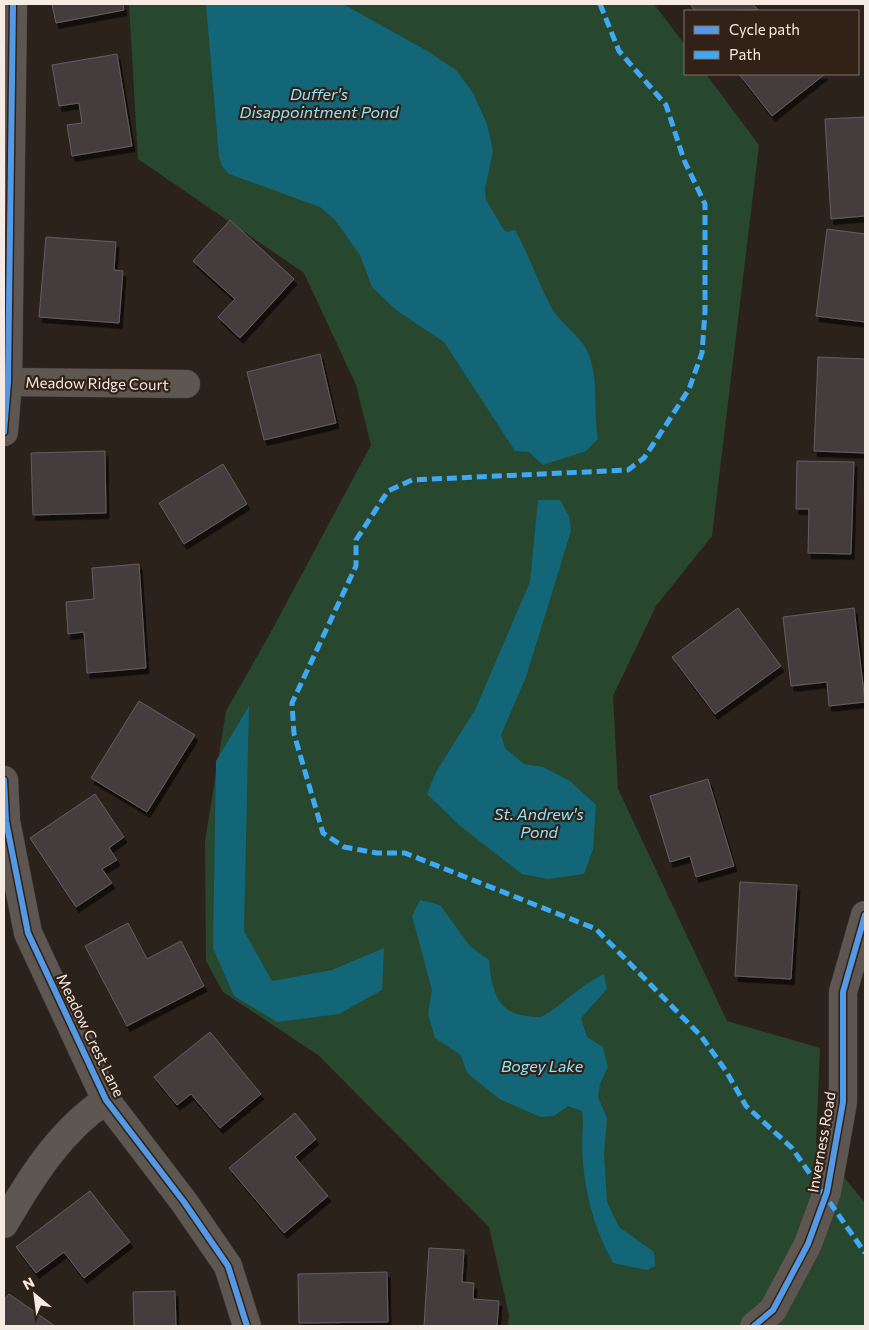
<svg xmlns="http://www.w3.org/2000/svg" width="869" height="1330" font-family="Commissioner,sans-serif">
  <defs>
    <filter id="shadow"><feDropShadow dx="3" dy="5.5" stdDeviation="0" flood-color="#0009"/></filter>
  </defs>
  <rect width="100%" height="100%" fill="#2b221c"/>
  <!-- green -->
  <path fill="#28472f" d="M 129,4 L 654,4 L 685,45 L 685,74 L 706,74 L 759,145 L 712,536 L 656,606 L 613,696 L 618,789 L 727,1021 L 820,1048 L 816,1143 L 865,1203 L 865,1326 L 508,1326 L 509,1315 L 489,1227 L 318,1055 L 223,992 L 206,961 L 205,841 L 226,711 L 272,630 L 371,445 L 356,385 L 304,273 L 138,159 Z"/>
  <!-- water -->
  <g fill="#126677">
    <path d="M 206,4 L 343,4 L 429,52 L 457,71 L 473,93 L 487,124 L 493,151 L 485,189 L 486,200 L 504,230 L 507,232 L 515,230 C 529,255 538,282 551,307 C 561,325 583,337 589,355 C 599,383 593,411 598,439 L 586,451 L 543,465 L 529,452 L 515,451 L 444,342 L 396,310 L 372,287 L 360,255 L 335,220 L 320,207 L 229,174 L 222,166 L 219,157 Z"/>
    <path d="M 538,500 L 560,500 L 569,516 L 571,531 L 526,677 L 501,735 L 505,748 L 524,764 L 543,767 L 570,781 L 596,805 L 593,849 L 584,874 L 548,879 L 522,874 L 459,825 L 427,794 L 436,772 L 475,710 L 530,582 Z"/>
    <path d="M 249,706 L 244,931 L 272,981 L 332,970 L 384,948 L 382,990 L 339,1014 L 277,1022 L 234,996 L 213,948 L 216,761 Z"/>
    <path d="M 420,900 L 440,905 L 470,946 L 489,960 C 491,985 496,1015 528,1016 C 533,1017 539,1018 543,1016 C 565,1003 579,986 604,974 L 607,989 L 581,1018 L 587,1037 L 603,1047 L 608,1067 L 600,1084 L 598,1097 L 607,1118 L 604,1153 L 607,1202 L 619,1227 L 654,1252 L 655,1266 L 647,1270 L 613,1263 C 593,1227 583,1187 582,1145 C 582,1133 584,1123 582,1111 L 568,1106 L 554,1116 L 541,1117 L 501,1100 L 467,1073 L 461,1055 L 435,1038 L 428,1014 L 432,990 L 412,916 Z"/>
  </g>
  <!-- building -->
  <g fill="#453e3e" stroke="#665d5e" filter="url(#shadow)">
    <path d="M 52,4 L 123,4 L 124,10 L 56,23 Z"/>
    <path d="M 690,4 L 753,4 L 758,10 L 695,11 Z"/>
    <path d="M 117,54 L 132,146 L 72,156 L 67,125 L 82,123 L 79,103 L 59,106 L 52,65 Z"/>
    <path d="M 739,74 L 825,74 L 772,116 Z"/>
    <path d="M 865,117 L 865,216 L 831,219 L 825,119 Z"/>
    <path d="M 230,220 L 294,279 L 240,338 L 218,317 L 235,299 L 193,261 Z"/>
    <path d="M 827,229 L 865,234 L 865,322 L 816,316 Z"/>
    <path d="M 46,237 L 116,242 L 114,270 L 123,271 L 119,323 L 39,317 Z"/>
    <path d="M 320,354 L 336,423 L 264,440 L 247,372 Z"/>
    <path d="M 818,357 L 865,359 L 865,453 L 814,451 Z"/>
    <path d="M 105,451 L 106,513 L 33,515 L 31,453 Z"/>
    <path d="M 797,461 L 854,462 L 851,554 L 808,553 L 809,509 L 796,509 Z"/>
    <path d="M 223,464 L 247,504 L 184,544 L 159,503 Z"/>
    <path d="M 139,564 L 146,668 L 87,673 L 84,632 L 68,634 L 66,602 L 94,599 L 92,568 Z"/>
    <path d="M 738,608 L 781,666 L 715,714 L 672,657 Z"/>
    <path d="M 854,608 L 865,702 L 829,706 L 827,682 L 791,686 L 783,617 Z"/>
    <path d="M 139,701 L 195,735 L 147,812 L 91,778 Z"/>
    <path d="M 708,779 L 734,866 L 696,877 L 690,856 L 670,862 L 650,796 Z"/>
    <path d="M 95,794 L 124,837 L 109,848 L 117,860 L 102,869 L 112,883 L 76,907 L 30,838 Z"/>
    <path d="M 740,882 L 797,885 L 791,979 L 735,976 Z"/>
    <path d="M 128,923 L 147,959 L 181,941 L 204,986 L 127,1026 L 85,946 Z"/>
    <path d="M 210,1032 L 261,1094 L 220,1128 L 191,1094 L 177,1105 L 154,1077 Z"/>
    <path d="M 295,1113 L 316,1139 L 295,1157 L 328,1196 L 284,1233 L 229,1168 Z"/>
    <path d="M 90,1191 L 130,1242 L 84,1278 L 64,1252 L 36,1273 L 16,1247 Z"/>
    <path d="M 429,1248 L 464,1250 L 462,1282 L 474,1283 L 473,1299 L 499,1301 L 497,1326 L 424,1326 Z"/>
    <path d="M 387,1272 L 388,1322 L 299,1323 L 298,1274 Z"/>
    <path d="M 175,1291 L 176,1326 L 134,1326 L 133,1292 Z"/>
    <path d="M 9,1294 L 55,1326 L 4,1326 L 4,1300 Z"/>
  </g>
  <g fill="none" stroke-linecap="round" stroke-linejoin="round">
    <!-- minor casing -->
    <g stroke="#443c38" stroke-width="29">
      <g id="minor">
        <path d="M 8,382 L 186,384"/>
        <path d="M 4,432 L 8,382 L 13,4"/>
        <path d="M 4,780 L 6,821 L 28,933 L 106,1100 L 184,1202 L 228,1266 L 247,1326"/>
        <path d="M 4,1224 C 32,1176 60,1131 106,1100"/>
        <path d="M 754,1326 L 773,1310 L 808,1244 L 827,1192 L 843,1102 L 843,992 L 865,915"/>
      </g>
    </g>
    <!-- minor -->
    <use href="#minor" stroke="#5d5651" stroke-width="28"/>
    <!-- quiet -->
    <path stroke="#3fa9f5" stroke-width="5" stroke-dasharray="10 5" stroke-linecap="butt" d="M 600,4 L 619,51 L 666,105 L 684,160 L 705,204 L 705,312 L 702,353 L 689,389 L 664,428 L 644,458 L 628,470 L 412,480 L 388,491 L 356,540 L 356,566 L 292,703 L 294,734 L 323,833 L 344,847 L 377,853 L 405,853 L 596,929 L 701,1036 L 726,1071 L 746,1106 L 792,1148 L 865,1253"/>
    <!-- cycleway casing -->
    <g stroke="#312116" stroke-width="9">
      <g id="cycleway">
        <path d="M 4,432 L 8,382 L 13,4"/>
        <path d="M 4,780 L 6,821 L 28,933 L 106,1100 L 184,1202 L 228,1266 L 247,1326"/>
        <path d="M 754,1326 L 773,1310 L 808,1244 L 827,1192 L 843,1102 L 843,992 L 865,915"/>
      </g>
    </g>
    <!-- cycleway -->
    <use href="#cycleway" stroke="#5399e6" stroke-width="6"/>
  </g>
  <g text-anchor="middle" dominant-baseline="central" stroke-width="4.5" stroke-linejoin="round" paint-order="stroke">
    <!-- street labels -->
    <g font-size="15" fill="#f6ebe3" stroke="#312116">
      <text transform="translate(97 383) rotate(1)">Meadow Ridge Court</text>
      <text transform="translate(91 1035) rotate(64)">Meadow Crest Lane</text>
      <text transform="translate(821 1142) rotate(-80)">Inverness Road</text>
    </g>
    <!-- water labels -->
    <g font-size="16" font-style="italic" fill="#8ce5fd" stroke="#312116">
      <text x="319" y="93">Duffer's<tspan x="319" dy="18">Disappointment Pond</tspan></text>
      <text x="539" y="813">St. Andrew's<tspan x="539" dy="18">Pond</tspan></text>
      <text x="542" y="1065">Bogey Lake</text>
    </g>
  </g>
  <!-- border -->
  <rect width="869" height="1330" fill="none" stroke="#f6ebe3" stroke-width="10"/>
  <!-- legend -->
  <rect x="684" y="10" width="175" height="65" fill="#312116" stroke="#807268"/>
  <rect x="694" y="26" width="25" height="8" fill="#5399e6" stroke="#807268"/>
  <text x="729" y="35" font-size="15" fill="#f6ebe3">Cycle path</text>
  <rect x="694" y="51" width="25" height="8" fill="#3fa9f5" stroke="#807268"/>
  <text x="729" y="60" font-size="15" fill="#f6ebe3">Path</text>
  <!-- north arrow -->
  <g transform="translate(35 1295) rotate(331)" stroke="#312116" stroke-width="4" paint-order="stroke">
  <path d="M0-4L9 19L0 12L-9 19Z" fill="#f6ebe3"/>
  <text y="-8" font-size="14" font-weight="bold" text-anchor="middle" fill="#f6ebe3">N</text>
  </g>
</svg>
